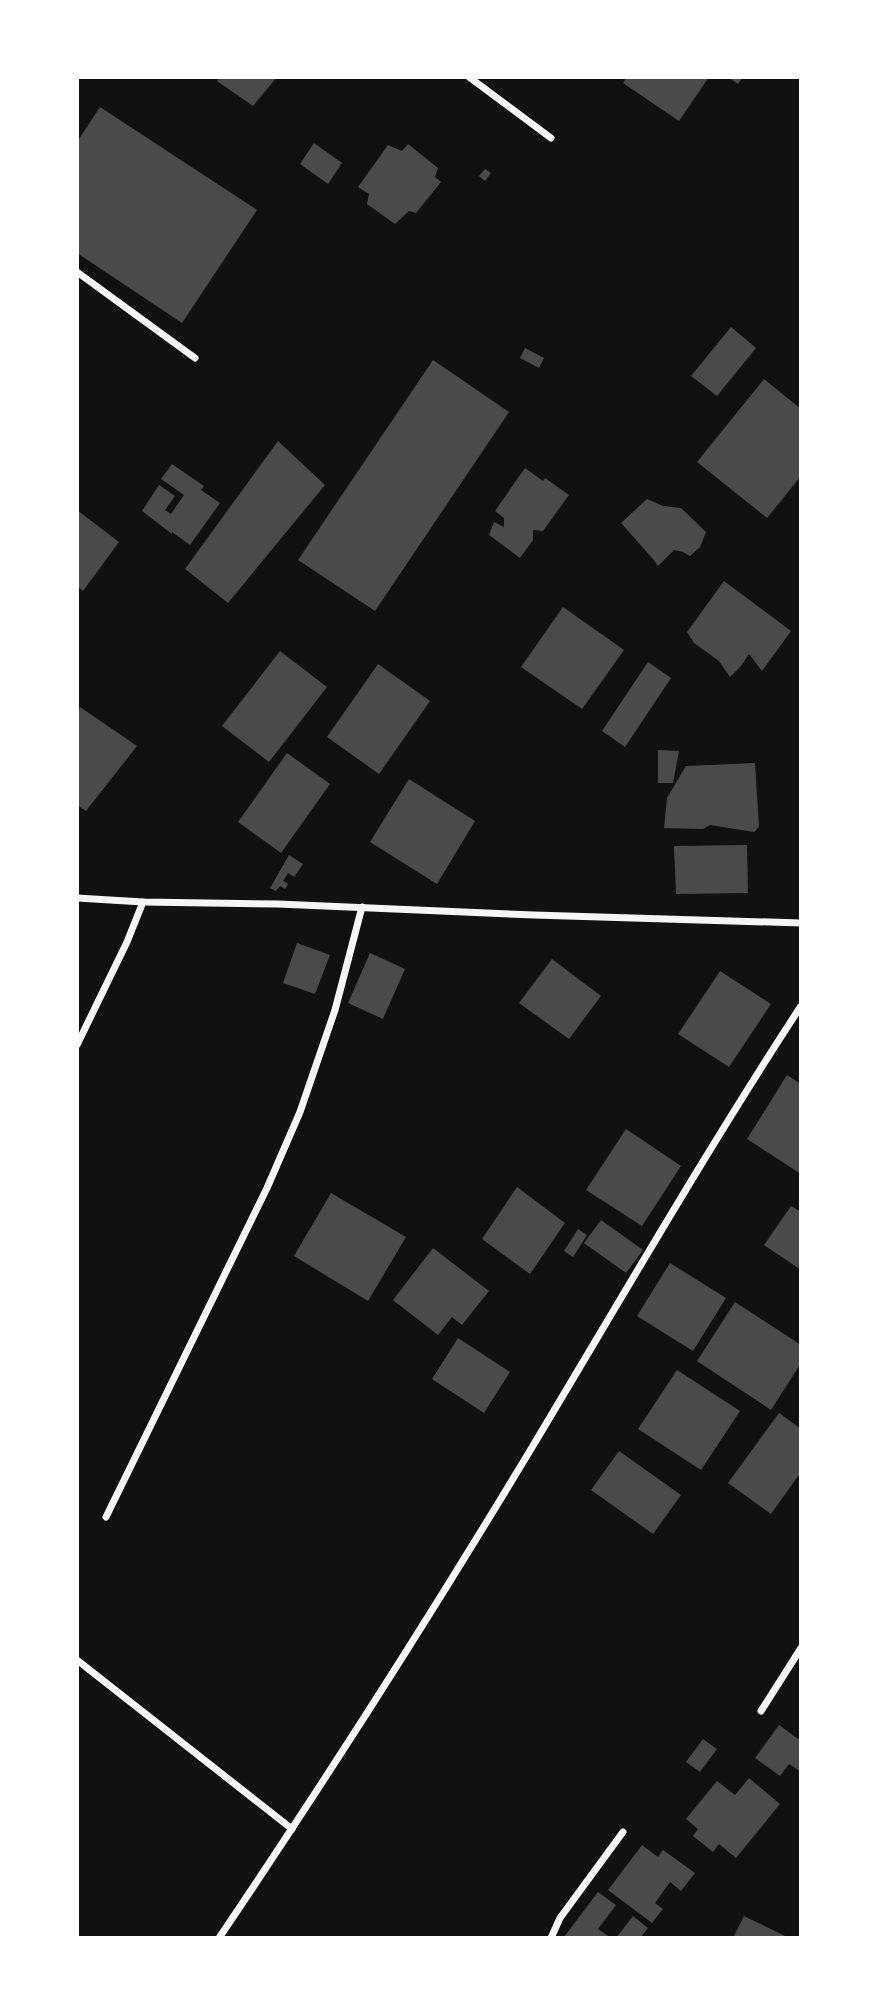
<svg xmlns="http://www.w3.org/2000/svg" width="878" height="2015" font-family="'PT Serif',serif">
  <rect width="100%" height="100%" fill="#111"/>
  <!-- building -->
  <g fill="#4a4a4a">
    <path d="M 220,77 L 277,77 L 253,106 L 217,81 Z"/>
    <path d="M 627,77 L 709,77 L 679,121 L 623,83 Z"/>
    <path d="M 728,77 L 743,77 L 738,84 Z"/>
    <path d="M 100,107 L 257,210 L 182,323 L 77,253 L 77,142 Z"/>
    <path d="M 314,143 L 342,163 L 328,184 L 300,164 Z"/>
    <path d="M 408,144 L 438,168 L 435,177 L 441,182 L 416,213 L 409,211 L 395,224 L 367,204 L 369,194 L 358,187 L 388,145 L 402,151 Z"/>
    <path d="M 485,169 L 491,173 L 485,181 L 479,176 Z"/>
    <path d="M 731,327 L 756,348 L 717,396 L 691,376 Z"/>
    <path d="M 525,348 L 544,358 L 539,368 L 520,358 Z"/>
    <path d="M 433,360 L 509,412 L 375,611 L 298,560 Z"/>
    <path d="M 764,379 L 801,409 L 801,476 L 767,518 L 697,462 Z"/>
    <path d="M 278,441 L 325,485 L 228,603 L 185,569 Z"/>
    <path d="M 172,464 L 204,486 L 201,490 L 220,503 L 190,545 L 172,532 L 172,534 L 142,511 L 159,485 L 175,496 L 165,510 L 171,514 L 184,495 L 161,479 Z"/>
    <path d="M 525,468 L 543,481 L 545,478 L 569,495 L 543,531 L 533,530 L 533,540 L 520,558 L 489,535 L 494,522 L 504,527 L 504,518 L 495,511 Z"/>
    <path d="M 647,499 L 663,506 L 681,508 L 706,532 L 700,547 L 690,556 L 683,552 L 674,550 L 658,566 L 653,559 L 621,523 Z"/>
    <path d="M 77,510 L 119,542 L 83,591 L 77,586 Z"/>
    <path d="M 724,581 L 791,631 L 762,671 L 749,654 L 741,666 L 730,677 L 719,661 L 694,643 L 687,632 Z"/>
    <path d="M 563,607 L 624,650 L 582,709 L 521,667 Z"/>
    <path d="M 280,651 L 327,687 L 269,762 L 222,726 Z"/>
    <path d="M 648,662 L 671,678 L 625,747 L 602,731 Z"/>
    <path d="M 378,664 L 430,701 L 379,774 L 327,737 Z"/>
    <path d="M 80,707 L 137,746 L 86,811 L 77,805 L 77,712 Z"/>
    <path d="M 658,750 L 679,751 L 673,783 L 658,783 Z"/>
    <path d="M 287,753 L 330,784 L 281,853 L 238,822 Z"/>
    <path d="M 755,763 L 759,827 L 754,832 L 710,825 L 703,829 L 664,828 L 667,798 L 686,766 Z"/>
    <path d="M 409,779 L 475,821 L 437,884 L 370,842 Z"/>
    <path d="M 747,845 L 748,893 L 676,894 L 674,846 Z"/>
    <path d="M 289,855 L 303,864 L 294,877 L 288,873 L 283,881 L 288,884 L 285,889 L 280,886 L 276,891 L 270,888 Z"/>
    <path d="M 297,943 L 330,955 L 315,994 L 283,983 Z"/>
    <path d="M 370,953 L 405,969 L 383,1019 L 348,1003 Z"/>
    <path d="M 552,959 L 601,996 L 569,1039 L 519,1003 Z"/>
    <path d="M 720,971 L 771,1004 L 729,1067 L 678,1034 Z"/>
    <path d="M 787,1075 L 801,1084 L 801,1174 L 747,1139 Z"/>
    <path d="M 626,1129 L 681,1166 L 642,1226 L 586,1190 Z"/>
    <path d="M 517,1187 L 565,1223 L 530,1274 L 482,1239 Z"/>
    <path d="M 331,1193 L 406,1237 L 368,1301 L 294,1256 Z"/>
    <path d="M 791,1206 L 801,1212 L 801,1270 L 764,1245 Z"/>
    <path d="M 601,1220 L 643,1250 L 626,1273 L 584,1243 Z"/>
    <path d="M 578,1229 L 587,1235 L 573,1257 L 564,1251 Z"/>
    <path d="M 433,1248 L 489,1291 L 462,1325 L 452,1317 L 438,1335 L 393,1300 Z"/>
    <path d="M 670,1263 L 726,1298 L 693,1351 L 637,1316 Z"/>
    <path d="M 735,1302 L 801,1345 L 801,1363 L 771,1410 L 697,1361 Z"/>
    <path d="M 458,1338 L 510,1372 L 484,1413 L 432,1379 Z"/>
    <path d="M 677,1370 L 740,1411 L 701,1470 L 638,1429 Z"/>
    <path d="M 779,1413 L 801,1429 L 801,1472 L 771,1514 L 728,1483 Z"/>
    <path d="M 619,1451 L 681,1495 L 653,1534 L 591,1490 Z"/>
    <path d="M 779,1725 L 798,1739 L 801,1735 L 801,1772 L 789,1764 L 780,1776 L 755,1758 Z"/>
    <path d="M 703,1739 L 717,1749 L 700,1772 L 686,1762 Z"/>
    <path d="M 749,1778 L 780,1804 L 736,1858 L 719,1844 L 713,1852 L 693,1836 L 698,1829 L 686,1819 L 717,1781 L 735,1795 Z"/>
    <path d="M 642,1845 L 658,1857 L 663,1850 L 695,1873 L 681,1891 L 670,1882 L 655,1903 L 663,1909 L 652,1923 L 608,1890 Z"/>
    <path d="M 598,1892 L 616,1905 L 598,1929 L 611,1938 L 565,1938 L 564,1937 Z"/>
    <path d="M 633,1916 L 648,1928 L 640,1938 L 616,1938 Z"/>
    <path d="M 744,1916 L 789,1938 L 733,1938 Z"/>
  </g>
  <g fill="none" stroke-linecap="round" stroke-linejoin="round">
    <!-- minor -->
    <g stroke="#f5f5f5" stroke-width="7">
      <path d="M 469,77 L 551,138"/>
      <path d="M 77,272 L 195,358"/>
      <path d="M 77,898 L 143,902 L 278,904 L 534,915 L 801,923"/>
      <path d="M 77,1045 L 127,942 L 143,902"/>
      <path d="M 106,1517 L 267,1188 L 300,1112 L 335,1010 L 362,907"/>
      <path d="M 77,1660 L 292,1829"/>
      <path d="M 761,1711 L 801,1648"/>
      <path d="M 219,1938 C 327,1778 431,1615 531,1449 C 620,1301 706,1151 801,1006"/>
      <path d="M 551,1938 L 560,1918 L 623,1832"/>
    </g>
  </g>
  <!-- border -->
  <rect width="878" height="2015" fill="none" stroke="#ffffff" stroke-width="158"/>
</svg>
